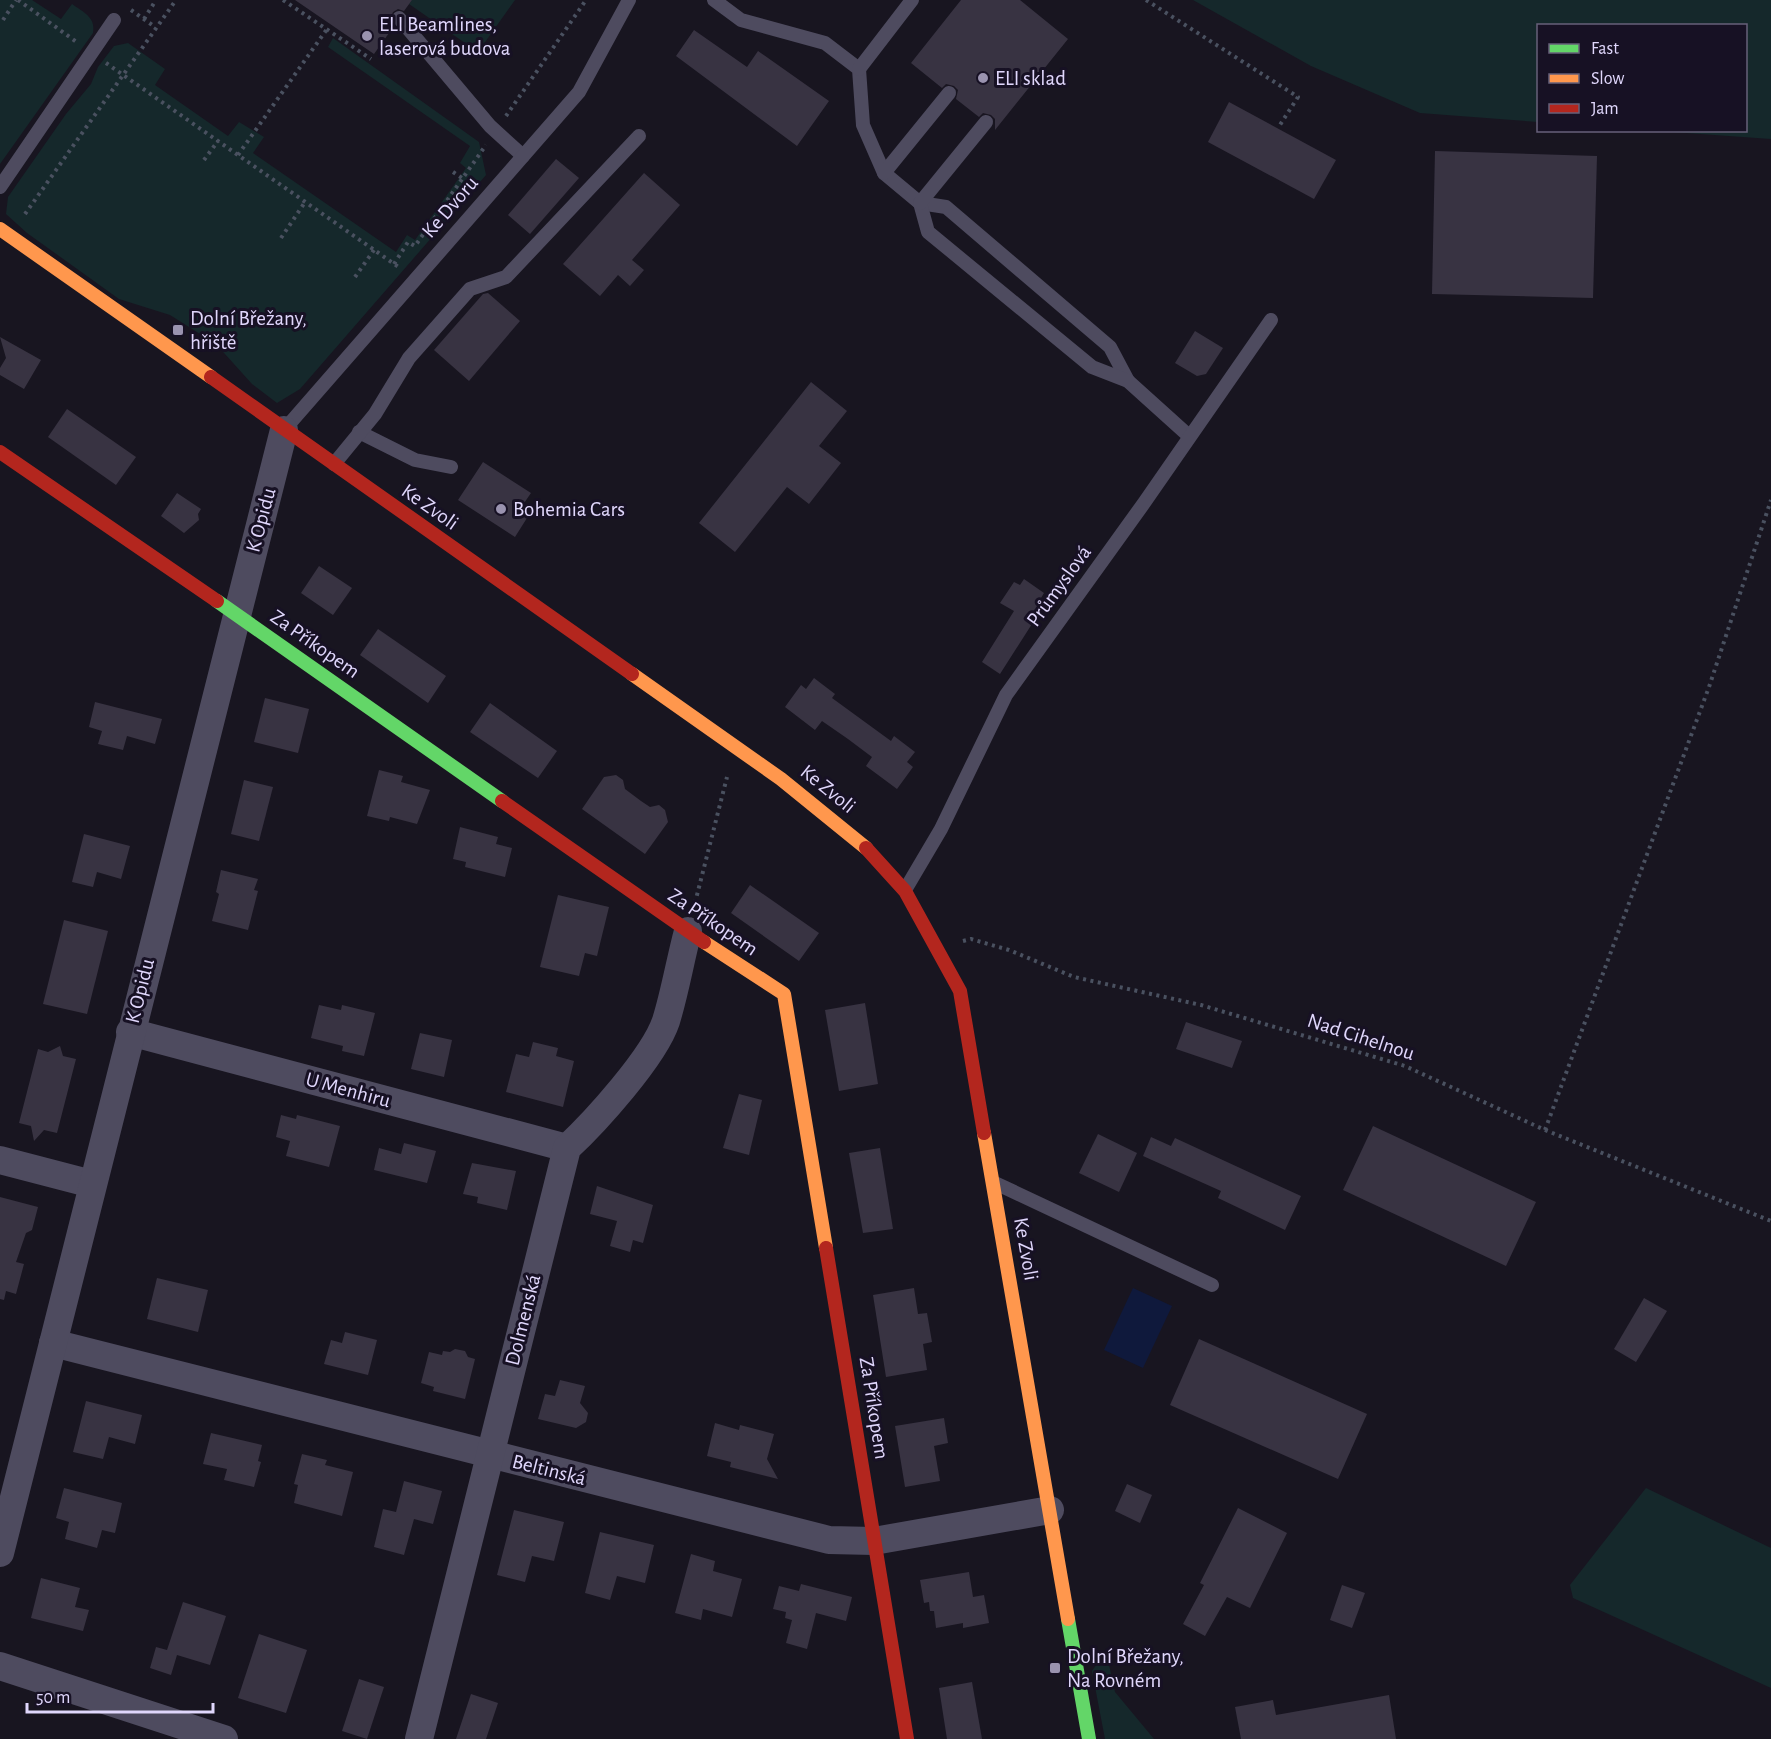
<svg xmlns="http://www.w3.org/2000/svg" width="1771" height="1739" font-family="'Alegreya Sans',sans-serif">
  <rect width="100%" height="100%" fill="#181520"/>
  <!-- green -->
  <g fill="#15282b">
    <path d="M 0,0 L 32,0 L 61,19 L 72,4 C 83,12 96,17 93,33 L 0,164 Z"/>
    <path d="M 412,0 L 515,0 L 478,52 L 409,4 Z"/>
    <path d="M 1193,0 L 1771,0 L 1771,139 L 1658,131 L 1746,130 L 1746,26 L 1538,26 L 1538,122 L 1420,113 L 1311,66 Z"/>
    <path d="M 333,38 L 479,142 L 486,175 L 300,389 L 277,403 L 252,384 L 216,344 L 170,315 L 119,299 L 27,233 L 6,214 L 8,197 L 66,114 L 91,84 L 98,67 L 114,46 L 128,43 L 165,69 L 155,85 L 228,136 L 239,122 L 264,137 L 253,153 L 396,252 L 407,235 L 415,240 L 466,168 L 460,163 L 470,146 L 328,47 Z"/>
    <path d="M 1646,1488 L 1771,1548 L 1771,1688 L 1573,1598 L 1570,1585 Z"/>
    <path d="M 1106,1651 L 1115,1692 L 1154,1739 L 1105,1739 L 1092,1671 Z"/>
  </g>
  <!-- water -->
  <path fill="#0f193c" d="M 1133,1288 L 1172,1306 L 1143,1368 L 1104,1350 Z"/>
  <!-- building -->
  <g fill="#383342">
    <path d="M 295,0 L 412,0 L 404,11 L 398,9 L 393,12 L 390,19 L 394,26 L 374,54 Z"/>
    <path d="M 961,0 L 1020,0 L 1068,39 L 995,130 L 995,119 L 991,115 L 983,113 L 979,117 L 956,99 L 958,90 L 954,86 L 946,84 L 942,88 L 911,63 Z"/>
    <path d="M 694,30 L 747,67 L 758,51 L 829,101 L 797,146 L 676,56 Z"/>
    <path d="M 1229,102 L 1336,160 L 1314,199 L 1208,142 Z"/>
    <path d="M 1435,151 L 1597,156 L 1593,298 L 1432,294 Z"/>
    <path d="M 556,159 L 579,178 L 530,234 L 508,215 Z"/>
    <path d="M 644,173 L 680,205 L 632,260 L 644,270 L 630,286 L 618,275 L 600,296 L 563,264 Z"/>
    <path d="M 488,293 L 520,321 L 469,381 L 434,350 L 483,294 Z"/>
    <path d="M 1195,331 L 1223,348 L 1206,374 L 1197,376 L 1175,363 Z"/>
    <path d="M 0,337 L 41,360 L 24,389 L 0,375 L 0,368 L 6,358 Z"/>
    <path d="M 811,382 L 847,411 L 819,446 L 841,463 L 809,504 L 787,487 L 735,552 L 699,523 Z"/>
    <path d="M 67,409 L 136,457 L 116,485 L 48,437 Z"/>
    <path d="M 483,462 L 531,493 L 518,512 L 527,518 L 515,537 L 458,500 Z"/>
    <path d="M 177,493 L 201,509 L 198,514 L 199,520 L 184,533 L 161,516 Z"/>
    <path d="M 319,566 L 352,588 L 333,615 L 301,593 Z"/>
    <path d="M 1024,579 L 1044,593 L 1041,598 L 1046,602 L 1000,674 L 982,662 L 1014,611 L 1000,603 L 1014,582 L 1020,585 Z"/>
    <path d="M 378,629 L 446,676 L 428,703 L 360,655 Z"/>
    <path d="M 814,678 L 835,694 L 832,698 L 891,741 L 894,736 L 915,752 L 907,762 L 913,767 L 897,789 L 866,766 L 872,757 L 848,739 L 822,721 L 815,730 L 785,707 L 801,685 L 806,689 Z"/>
    <path d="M 265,698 L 309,709 L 298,753 L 254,742 Z"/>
    <path d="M 95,702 L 162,719 L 155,744 L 127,736 L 123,750 L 98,744 L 102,731 L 89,727 Z"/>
    <path d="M 490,703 L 557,751 L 538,778 L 470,732 Z"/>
    <path d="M 379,770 L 403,776 L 401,782 L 430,790 L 417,824 L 390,817 L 389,821 L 367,816 Z"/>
    <path d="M 616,775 L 623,780 L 625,789 L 641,801 L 650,807 L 659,805 L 665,810 L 668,822 L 645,854 L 582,809 L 604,777 Z"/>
    <path d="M 244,780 L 273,787 L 259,841 L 231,834 Z"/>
    <path d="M 460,827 L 498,837 L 496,844 L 512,848 L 505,877 L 465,867 L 466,862 L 453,859 Z"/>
    <path d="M 84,834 L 130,846 L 121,879 L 97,872 L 93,887 L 72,882 Z"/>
    <path d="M 221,870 L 258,879 L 254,890 L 258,891 L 248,930 L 212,921 L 219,894 L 216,892 Z"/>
    <path d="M 750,885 L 819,933 L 799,961 L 731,913 Z"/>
    <path d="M 558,895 L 609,907 L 597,956 L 585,953 L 579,976 L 540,967 Z"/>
    <path d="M 64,920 L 108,931 L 87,1014 L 43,1004 Z"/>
    <path d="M 865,1003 L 878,1084 L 839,1091 L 825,1010 Z"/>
    <path d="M 319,1005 L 341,1010 L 342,1005 L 375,1013 L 364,1056 L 342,1051 L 343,1046 L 311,1038 Z"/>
    <path d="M 1186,1022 L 1242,1041 L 1232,1068 L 1176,1049 Z"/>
    <path d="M 420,1033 L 452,1040 L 444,1077 L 411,1069 Z"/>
    <path d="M 533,1042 L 558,1048 L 556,1056 L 574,1061 L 563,1107 L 506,1092 L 516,1054 L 529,1057 Z"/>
    <path d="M 60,1046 L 63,1056 L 76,1059 L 57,1133 L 44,1130 L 34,1141 L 31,1126 L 19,1123 L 38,1049 L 48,1052 Z"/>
    <path d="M 739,1094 L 762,1100 L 749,1155 L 723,1148 Z"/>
    <path d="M 281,1115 L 296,1119 L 297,1115 L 340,1126 L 329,1167 L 286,1156 L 290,1141 L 276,1137 Z"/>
    <path d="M 1373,1126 L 1536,1202 L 1506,1266 L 1343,1190 Z"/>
    <path d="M 1098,1134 L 1137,1153 L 1119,1192 L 1079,1173 Z"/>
    <path d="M 1151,1137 L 1171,1146 L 1175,1138 L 1301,1196 L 1285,1230 L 1218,1198 L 1221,1191 L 1143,1156 Z"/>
    <path d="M 404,1143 L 436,1151 L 427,1183 L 374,1170 L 379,1148 L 401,1154 Z"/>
    <path d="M 880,1148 L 893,1229 L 863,1233 L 849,1153 Z"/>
    <path d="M 472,1163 L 516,1171 L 507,1210 L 477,1203 L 478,1197 L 463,1194 Z"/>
    <path d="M 597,1186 L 653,1205 L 643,1243 L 633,1240 L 630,1252 L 610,1246 L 617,1221 L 590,1214 Z"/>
    <path d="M 0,1197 L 38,1207 L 32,1230 L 26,1233 L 16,1262 L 24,1264 L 16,1294 L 6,1291 L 4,1300 L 0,1299 Z"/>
    <path d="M 157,1278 L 208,1290 L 198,1332 L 147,1319 Z"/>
    <path d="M 914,1288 L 918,1314 L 927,1313 L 932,1342 L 923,1344 L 927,1370 L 886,1377 L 873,1295 Z"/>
    <path d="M 1644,1298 L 1667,1311 L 1636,1362 L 1614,1349 Z"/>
    <path d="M 345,1332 L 377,1340 L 368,1375 L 324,1364 L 331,1340 L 342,1343 Z"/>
    <path d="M 1199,1339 L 1367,1414 L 1338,1479 L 1170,1405 Z"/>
    <path d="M 455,1349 L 465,1351 L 468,1357 L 475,1359 L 465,1399 L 433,1391 L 434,1387 L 421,1383 L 429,1352 L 442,1355 L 443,1351 L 450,1352 Z"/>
    <path d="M 560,1380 L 585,1386 L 580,1403 L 588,1413 L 586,1422 L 576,1428 L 538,1419 L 545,1394 L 555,1396 Z"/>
    <path d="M 86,1401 L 142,1415 L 135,1444 L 109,1437 L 103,1459 L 73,1452 Z"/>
    <path d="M 944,1418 L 948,1443 L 934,1446 L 940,1481 L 905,1487 L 895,1426 Z"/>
    <path d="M 715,1423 L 739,1430 L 740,1425 L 774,1434 L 767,1459 L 778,1479 L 730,1467 L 731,1462 L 707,1456 Z"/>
    <path d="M 211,1433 L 262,1445 L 258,1461 L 261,1462 L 254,1487 L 224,1480 L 227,1469 L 203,1464 Z"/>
    <path d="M 302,1454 L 327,1460 L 325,1465 L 353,1472 L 342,1516 L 294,1503 L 298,1485 L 294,1484 Z"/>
    <path d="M 404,1481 L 442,1491 L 433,1524 L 414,1519 L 404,1555 L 374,1547 L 383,1509 L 396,1512 Z"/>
    <path d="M 1127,1484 L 1152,1495 L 1140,1523 L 1115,1511 Z"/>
    <path d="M 64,1488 L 122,1503 L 115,1533 L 102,1530 L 97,1548 L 65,1539 L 69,1522 L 56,1518 Z"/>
    <path d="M 1238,1508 L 1287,1533 L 1250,1608 L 1227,1597 L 1205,1636 L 1183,1624 L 1204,1585 L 1200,1583 Z"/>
    <path d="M 514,1510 L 564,1522 L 554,1561 L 532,1556 L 525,1582 L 497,1575 Z"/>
    <path d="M 600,1532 L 654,1545 L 645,1583 L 617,1576 L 610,1600 L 585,1593 Z"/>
    <path d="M 691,1554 L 715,1561 L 713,1571 L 742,1579 L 732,1617 L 703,1609 L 701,1620 L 675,1613 Z"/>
    <path d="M 969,1572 L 973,1597 L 984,1595 L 989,1623 L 963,1628 L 963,1623 L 936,1628 L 934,1611 L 930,1611 L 929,1602 L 924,1603 L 920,1580 Z"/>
    <path d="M 41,1578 L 80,1588 L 75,1607 L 89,1610 L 83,1631 L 31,1618 Z"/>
    <path d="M 801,1584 L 852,1597 L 846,1621 L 816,1613 L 807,1649 L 786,1643 L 792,1620 L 785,1618 L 786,1612 L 773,1609 L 779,1586 L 799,1591 Z"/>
    <path d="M 1342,1585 L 1365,1593 L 1352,1628 L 1330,1620 Z"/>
    <path d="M 183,1602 L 226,1616 L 210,1665 L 177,1655 L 171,1675 L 150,1668 L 156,1647 L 167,1650 Z"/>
    <path d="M 259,1634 L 307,1650 L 286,1713 L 238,1698 Z"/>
    <path d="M 359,1679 L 384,1687 L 367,1739 L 342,1731 Z"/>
    <path d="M 972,1682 L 982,1739 L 947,1739 L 939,1688 Z"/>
    <path d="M 471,1694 L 498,1703 L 486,1739 L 456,1739 Z"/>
    <path d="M 1389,1695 L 1396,1739 L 1241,1739 L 1235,1707 L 1273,1700 L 1276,1715 Z"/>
  </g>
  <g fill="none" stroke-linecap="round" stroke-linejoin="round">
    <!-- path -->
    <g stroke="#4a5160" stroke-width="4" stroke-dasharray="3 4.5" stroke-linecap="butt">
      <path d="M 18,0 L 78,43"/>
      <path d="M 283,0 L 371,59"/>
      <path d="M 1146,0 L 1298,97 L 1278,128"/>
      <path d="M 131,10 L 155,27"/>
      <path d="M 144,19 L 156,0"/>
      <path d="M 3,20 L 16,0"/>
      <path d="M 106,63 L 400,268"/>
      <path d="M 506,116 L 586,0"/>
      <path d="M 238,155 L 327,29"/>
      <path d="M 204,160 L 218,141"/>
      <path d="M 453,172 L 462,178"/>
      <path d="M 25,214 L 176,0"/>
      <path d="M 281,238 L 305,202"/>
      <path d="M 394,264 L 408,242 L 415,246 L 486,145"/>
      <path d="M 355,277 L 374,250"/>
      <path d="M 695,903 L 727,777"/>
      <path d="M 963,941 L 971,939 L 1009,950 L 1074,977 L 1201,1005 L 1405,1066 L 1545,1130 L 1771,1221"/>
      <path d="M 1545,1130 L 1709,687 L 1771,500"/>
    </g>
    <!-- lane -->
    <g stroke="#4e4b5f" stroke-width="14">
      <path d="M 714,0 L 741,20 L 825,43 L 859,69 L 863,125 L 884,173 L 920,203 L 946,207 L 1110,347 L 1128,381"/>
      <path d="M 399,18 L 490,126 L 523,156"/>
      <path d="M 859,69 L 912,0"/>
      <path d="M 884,173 L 949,93"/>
      <path d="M 0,187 L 114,20"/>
      <path d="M 920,203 L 928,232 L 1092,367 L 1128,381 L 1189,436"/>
      <path d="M 920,203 L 986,122"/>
      <path d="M 284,430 L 579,92 L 629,0"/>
      <path d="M 359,432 L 415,460 L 451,467"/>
      <path d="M 334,464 L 375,414 L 409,358 L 470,289 L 506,277 L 639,136"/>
      <path d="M 905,890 L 941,829 L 1006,695 L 1144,503 L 1271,320"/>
      <path d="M 995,1183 L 1212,1285"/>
    </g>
    <!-- street -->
    <g stroke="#4e4b5f" stroke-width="28">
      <path d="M 130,1032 L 567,1148"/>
      <path d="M 0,1160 L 92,1184"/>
      <path d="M 53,1343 L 829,1540 L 874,1541 L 1050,1510"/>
      <path d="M 0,1553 L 284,430"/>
      <path d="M 0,1666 L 224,1739"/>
      <path d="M 419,1739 L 567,1148 C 595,1122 654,1057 666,1021 C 675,992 680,961 688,931"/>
    </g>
    <!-- fast -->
    <g stroke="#63d668" stroke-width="14">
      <path d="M 217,601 L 502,801"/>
      <path d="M 1068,1619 L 1089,1739"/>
    </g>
    <!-- slow -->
    <g stroke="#ff974d" stroke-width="14">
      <path d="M 0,229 L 211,377"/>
      <path d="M 632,674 L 781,779 L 866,848"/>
      <path d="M 704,942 L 784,994 L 826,1248"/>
      <path d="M 984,1133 L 1068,1619"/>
    </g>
    <!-- jam -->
    <g stroke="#b3261e" stroke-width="14">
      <path d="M 211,377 L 632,674"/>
      <path d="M 0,452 L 217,601"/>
      <path d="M 502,801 L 704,942"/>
      <path d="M 866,848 L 905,891 L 960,991 L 984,1133"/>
      <path d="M 826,1248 L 907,1739"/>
    </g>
  </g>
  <!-- markers -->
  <g fill="#9a93af" stroke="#171124" stroke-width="2">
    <circle cx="367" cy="36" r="6"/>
    <circle cx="983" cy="78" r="6"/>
    <rect x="172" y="324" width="12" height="12" rx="3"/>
    <circle cx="501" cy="509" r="6"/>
    <rect x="1049" y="1662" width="12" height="12" rx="3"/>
  </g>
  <g text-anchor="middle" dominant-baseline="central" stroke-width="6" stroke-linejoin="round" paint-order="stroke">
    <!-- poi labels -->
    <g font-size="21" fill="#e0d7fc" stroke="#171124" text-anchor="start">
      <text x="379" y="24">ELI Beamlines,<tspan x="379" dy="24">laserová budova</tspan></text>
      <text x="995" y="78">ELI sklad</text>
      <text x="190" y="318">Dolní Břežany,<tspan x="190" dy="24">hřiště</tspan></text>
      <text x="513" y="509">Bohemia Cars</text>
      <text x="1067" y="1656">Dolní Břežany,<tspan x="1067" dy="24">Na Rovném</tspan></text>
    </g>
    <!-- street labels -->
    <g font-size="21" fill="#e0d7fc" stroke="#171124">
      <text transform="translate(450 207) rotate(-49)">Ke Dvoru</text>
      <text transform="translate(430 507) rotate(35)">Ke Zvoli</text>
      <text transform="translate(261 520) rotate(-75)">K Opidu</text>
      <text transform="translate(1059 586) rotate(-54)">Průmyslová</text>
      <text transform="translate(315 644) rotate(35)">Za Příkopem</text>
      <text transform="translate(828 789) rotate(39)">Ke Zvoli</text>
      <text transform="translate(713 922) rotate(34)">Za Příkopem</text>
      <text transform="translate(140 991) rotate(-76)">K Opidu</text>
      <text transform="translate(1361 1037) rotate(18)">Nad Cihelnou</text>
      <text transform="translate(348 1090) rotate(15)">U Menhiru</text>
      <text transform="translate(1026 1249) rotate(80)">Ke Zvoli</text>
      <text transform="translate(523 1320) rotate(-76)">Dolmenská</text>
      <text transform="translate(874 1408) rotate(81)">Za Příkopem</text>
      <text transform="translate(549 1470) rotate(14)">Beltinská</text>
    </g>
  </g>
  <!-- legend -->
  <rect x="1537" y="24" width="210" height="108" fill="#171124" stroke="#67607a" stroke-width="1.5"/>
  <rect x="1549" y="44" width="30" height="9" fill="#63d668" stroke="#67607a" stroke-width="1.5"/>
  <text x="1591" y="54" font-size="18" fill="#e0d7fc">Fast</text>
  <rect x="1549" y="74" width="30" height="9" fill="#ff974d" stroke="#67607a" stroke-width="1.5"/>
  <text x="1591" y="84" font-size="18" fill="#e0d7fc">Slow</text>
  <rect x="1549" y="104" width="30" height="9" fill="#b3261e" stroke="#67607a" stroke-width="1.5"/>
  <text x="1591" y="114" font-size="18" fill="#e0d7fc">Jam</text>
  <!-- scale -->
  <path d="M27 1703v9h186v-9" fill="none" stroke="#e0d7fc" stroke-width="3"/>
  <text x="36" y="1703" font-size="18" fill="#e0d7fc" stroke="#171124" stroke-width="4.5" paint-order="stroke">50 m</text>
</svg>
